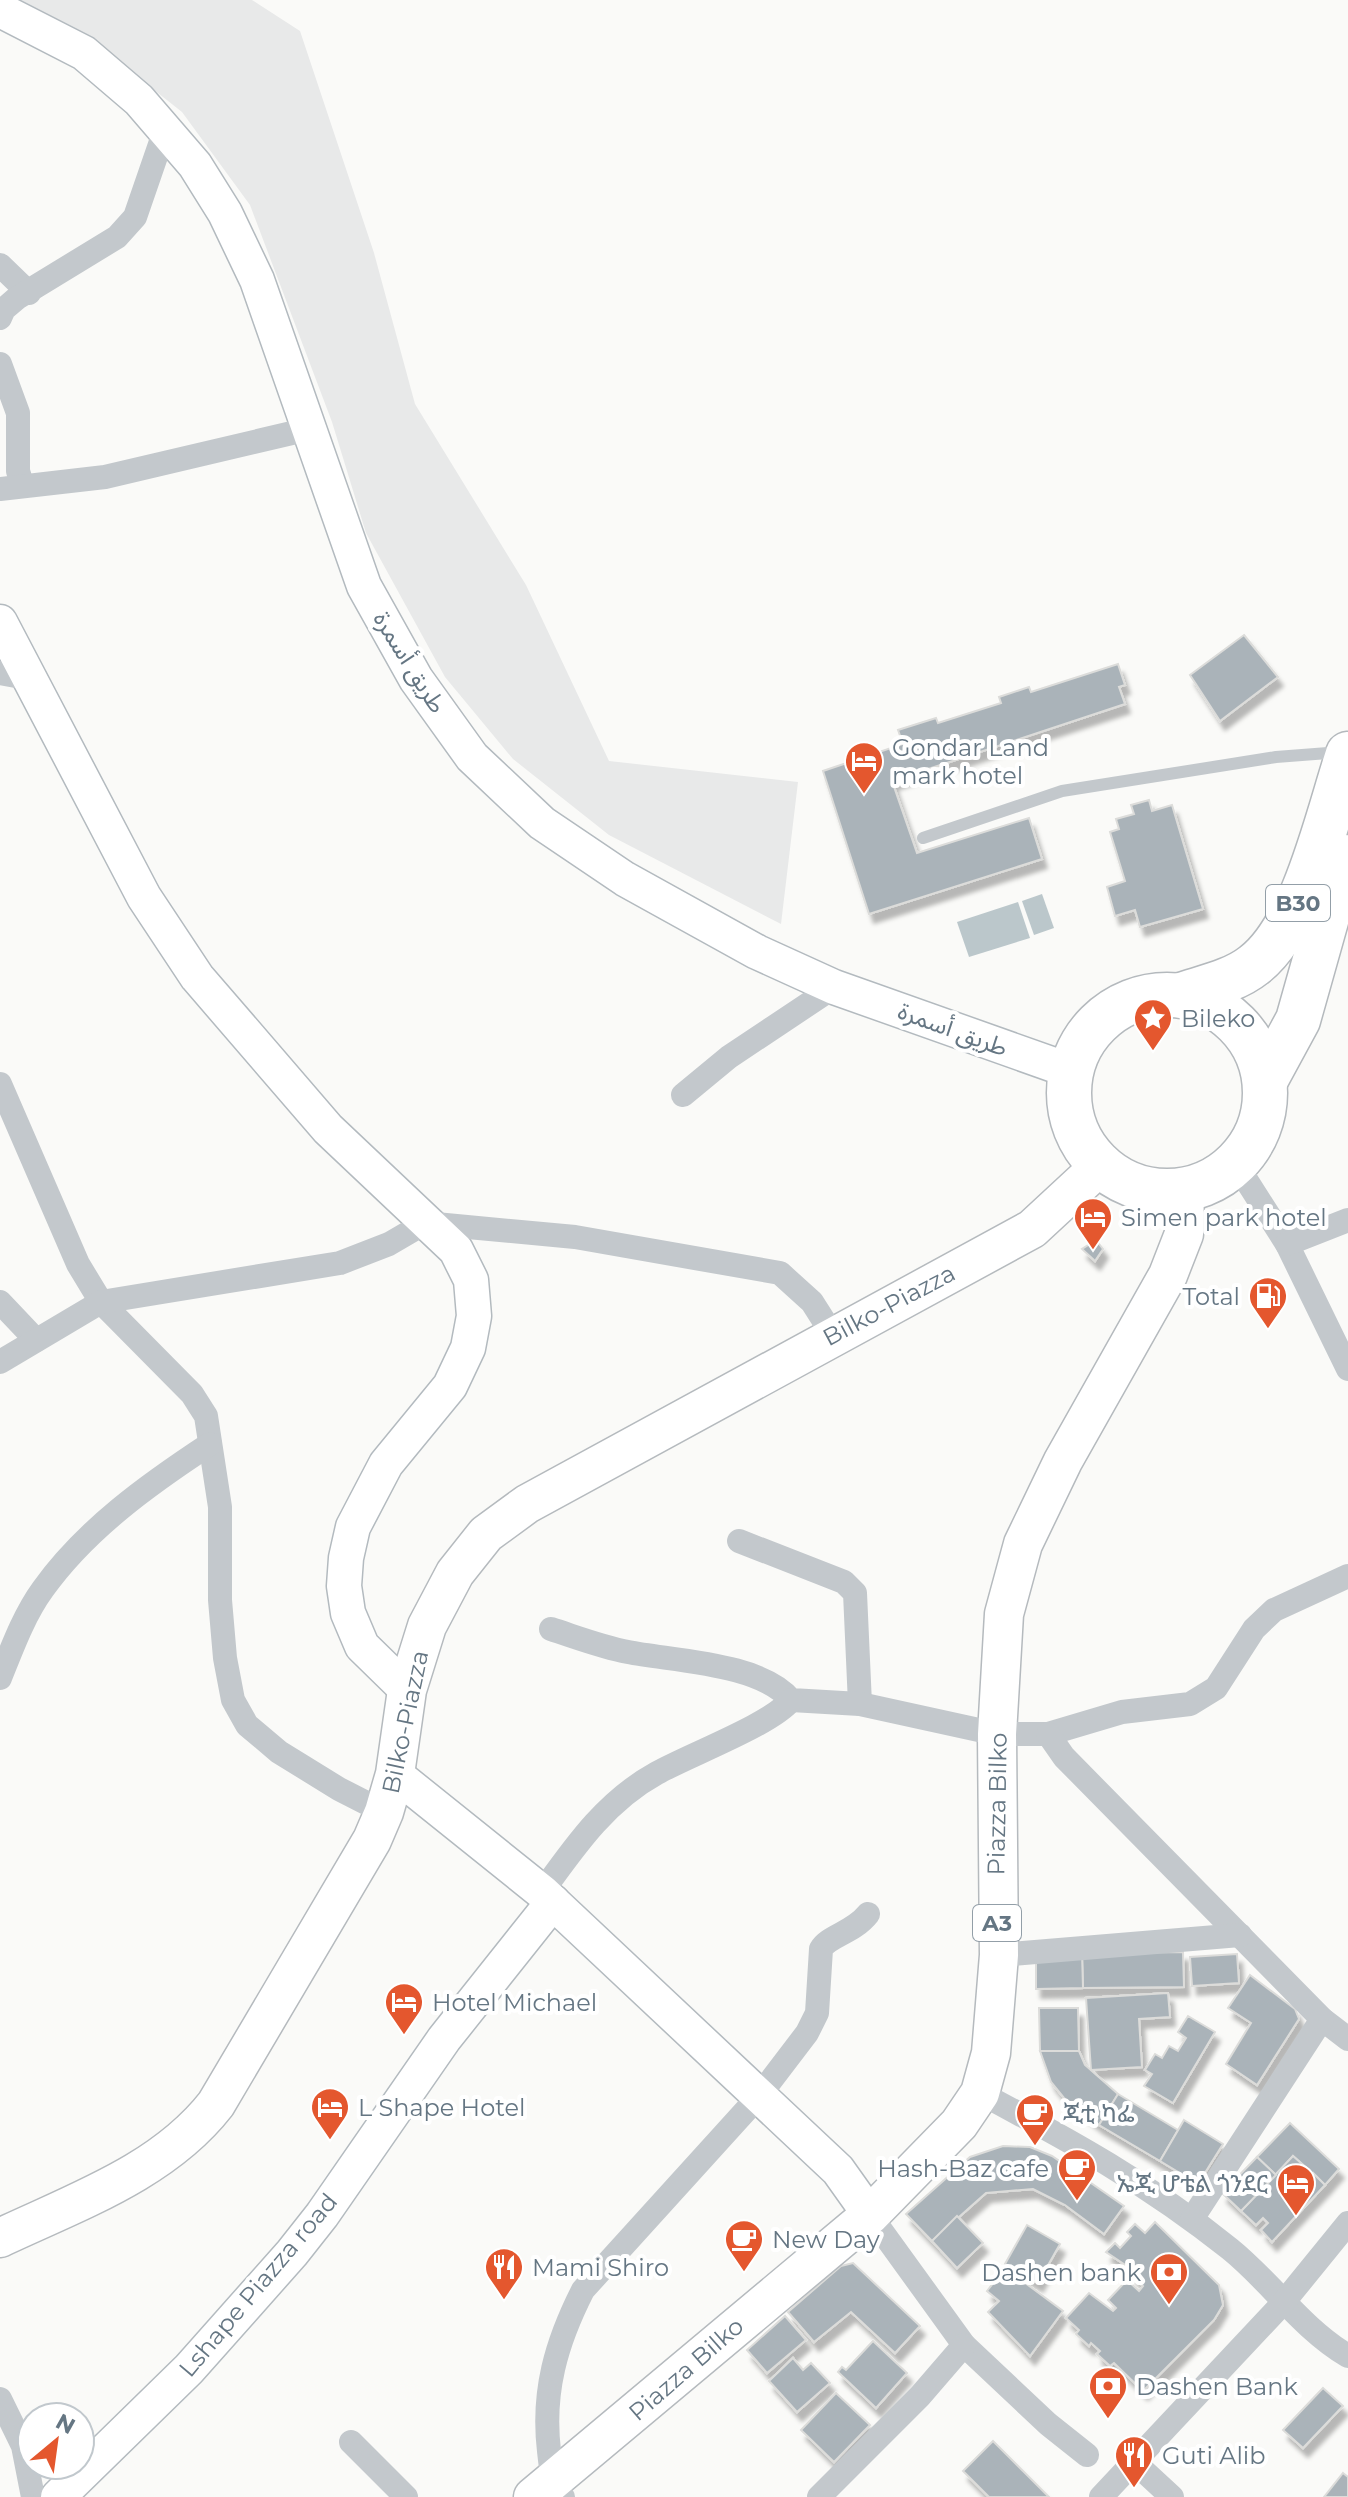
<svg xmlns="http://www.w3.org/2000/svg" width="1348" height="2497" font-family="Montserrat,'Noto Sans Arabic','Noto Sans Ethiopic',sans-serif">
  <defs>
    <filter id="shadow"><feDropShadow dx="5" dy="9" stdDeviation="2" flood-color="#0004"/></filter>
  </defs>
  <rect width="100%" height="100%" fill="#fafaf8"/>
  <!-- built -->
  <path fill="#e8e9e9" d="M 7,0 L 252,0 L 300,31 L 374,253 L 415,404 L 526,585 L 609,761 L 798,782 L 781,924 L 609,835 L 513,759 L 445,677 L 366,533 L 332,422 L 250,205 L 182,112 L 87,37 Z"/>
  <!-- water -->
  <g fill="#bbc7cb">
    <path d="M 1042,894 L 1054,928 L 1034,935 L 1022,901 Z"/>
    <path d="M 1018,902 L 1030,938 L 969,957 L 957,922 Z"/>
  </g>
  <!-- building -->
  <g fill="#aab3b9" stroke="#dcdcda" stroke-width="2" filter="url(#shadow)">
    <path d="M 1244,635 L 1278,677 L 1220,721 L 1190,675 Z"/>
    <path d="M 1118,664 L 1125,685 L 1119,687 L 1125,704 L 892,781 L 917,853 L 1029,818 L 1042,859 L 869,914 L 823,771 L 903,744 L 898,730 L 936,718 L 938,723 L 1001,703 L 999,697 L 1029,687 L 1031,692 Z"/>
    <path d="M 1149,800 L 1152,811 L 1172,805 L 1203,909 L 1140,927 L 1135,910 L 1115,916 L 1107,887 L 1125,881 L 1110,832 L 1119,829 L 1116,819 L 1134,814 L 1131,805 Z"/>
    <path d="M 1096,1240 L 1103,1249 L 1095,1261 L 1082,1249 Z"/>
    <path d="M 1183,1952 L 1184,1987 L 1083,1988 L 1082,1953 Z"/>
    <path d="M 1082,1953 L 1083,1988 L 1036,1989 L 1036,1955 Z"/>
    <path d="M 1237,1954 L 1239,1983 L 1192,1986 L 1190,1957 Z"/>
    <path d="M 1250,1975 L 1295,2009 L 1299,2019 L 1257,2085 L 1226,2064 L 1251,2023 L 1228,2008 Z"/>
    <path d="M 1168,1993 L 1170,2017 L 1139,2019 L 1142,2067 L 1091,2070 L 1086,1998 Z"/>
    <path d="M 1039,2008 L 1078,2008 L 1079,2051 L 1040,2051 Z"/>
    <path d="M 1188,2016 L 1215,2032 L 1173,2103 L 1144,2086 L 1152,2074 L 1145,2070 L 1155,2054 L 1162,2058 L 1169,2046 L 1178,2051 L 1186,2038 L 1178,2032 Z"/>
    <path d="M 1040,2051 L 1079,2051 L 1085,2065 L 1118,2094 L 1099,2125 L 1064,2098 L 1051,2082 Z"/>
    <path d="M 1118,2094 L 1178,2130 L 1160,2161 L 1099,2125 Z"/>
    <path d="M 1184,2120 L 1223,2144 L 1198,2184 L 1160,2161 Z"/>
    <path d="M 1290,2123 L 1339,2169 L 1325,2185 L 1313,2173 L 1306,2180 L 1303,2177 L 1309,2170 L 1293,2156 L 1276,2175 L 1257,2157 Z"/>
    <path d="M 1003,2146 L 1030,2147 L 1052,2156 L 1124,2206 L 1104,2234 L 1065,2205 L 1033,2189 L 986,2193 L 932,2241 L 906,2214 L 970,2157 Z"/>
    <path d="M 1293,2156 L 1309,2170 L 1303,2177 L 1306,2180 L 1313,2173 L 1325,2185 L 1272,2242 L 1261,2230 L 1268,2223 L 1263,2218 L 1256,2225 L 1241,2211 Z"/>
    <path d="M 1257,2157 L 1276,2175 L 1241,2211 L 1222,2193 Z"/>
    <path d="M 957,2216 L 983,2243 L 957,2268 L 932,2241 Z"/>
    <path d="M 1155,2222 L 1219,2285 L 1223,2305 L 1214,2320 L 1143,2391 L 1114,2363 L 1110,2366 L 1097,2354 L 1100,2351 L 1091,2343 L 1089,2346 L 1076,2334 L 1079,2330 L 1066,2318 L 1089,2293 L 1113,2311 L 1116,2308 L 1108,2300 L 1127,2280 L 1139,2291 L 1143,2286 L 1131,2274 L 1134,2271 L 1106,2252 L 1115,2243 L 1120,2248 L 1131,2236 L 1127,2232 L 1135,2224 L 1145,2233 Z"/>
    <path d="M 1027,2225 L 1060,2244 L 1038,2283 L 1005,2264 Z"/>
    <path d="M 853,2263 L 920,2326 L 895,2353 L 851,2312 L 814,2342 L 788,2312 L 841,2266 Z"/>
    <path d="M 1005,2268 L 1063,2311 L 1030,2356 L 988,2312 L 999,2301 L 987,2291 Z"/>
    <path d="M 785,2316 L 806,2340 L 767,2373 L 747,2350 Z"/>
    <path d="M 873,2341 L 907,2373 L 876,2408 L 838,2372 L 842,2367 L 846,2370 Z"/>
    <path d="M 793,2358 L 803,2370 L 811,2363 L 830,2383 L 797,2412 L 769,2381 Z"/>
    <path d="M 1323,2388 L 1343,2406 L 1303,2448 L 1283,2430 Z"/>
    <path d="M 836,2393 L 870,2425 L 834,2462 L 801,2430 Z"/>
    <path d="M 993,2441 L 1049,2497 L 989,2497 L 963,2471 Z"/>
    <path d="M 1343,2473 L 1348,2477 L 1348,2497 L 1324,2497 Z"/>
  </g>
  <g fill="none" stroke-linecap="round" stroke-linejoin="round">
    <!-- secondary casing -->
    <g stroke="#b3babf" stroke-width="37">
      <g id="secondary">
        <path d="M 0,10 L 84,53 L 139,100 L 195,165 L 225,213 L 257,280 L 364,586 L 416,679 L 472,757 L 542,823 L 625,879 L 757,952 L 834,987 L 1071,1071"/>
        <path d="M 0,622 L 144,897 L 197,977 L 328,1129 L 456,1250 L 471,1280 L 474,1316 L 468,1348 L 450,1386 L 386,1464 L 353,1527 L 346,1558 L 344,1586 L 348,1613 L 362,1646 L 407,1690"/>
        <path d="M 395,1774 L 542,1892 L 838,2170 L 870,2215"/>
        <path d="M 58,2497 L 189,2369 L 292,2253 L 322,2215 L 444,2039 L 553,1902"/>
      </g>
    </g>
    <!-- primary casing -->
    <g stroke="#b5babe" stroke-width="41">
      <g id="primary">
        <path d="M 0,2238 C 76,2202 163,2172 216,2104 L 372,1840 L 384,1812 L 395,1774 L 407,1690 L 427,1626 L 455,1573 L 486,1534 L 527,1504 L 1032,1229 L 1100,1166"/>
        <path d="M 533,2497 L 870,2215 L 959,2124 L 980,2093 L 991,2053 L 999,1955 L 997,1734 L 1004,1614 L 1023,1544 L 1063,1461 L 1168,1275 L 1184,1234 L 1185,1190"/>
      </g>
    </g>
    <!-- highway casing -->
    <g stroke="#b4b9bd" stroke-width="47">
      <g id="highway">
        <circle cx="1167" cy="1093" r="98"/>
        <path d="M 1181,995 C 1205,987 1234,981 1254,965 C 1304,927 1328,814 1348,754"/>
        <path d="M 1266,1079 L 1298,1020 L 1344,857"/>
      </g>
    </g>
    <!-- lane -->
    <path stroke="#c3c8cc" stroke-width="12" d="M 923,838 L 1062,791 L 1276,757 L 1341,752"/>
    <!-- street -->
    <g stroke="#c3c8cc" stroke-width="24">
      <path d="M 0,265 L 29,293"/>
      <path d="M 0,318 L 4,309 L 17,298 L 117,237 L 135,217 L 165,130"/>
      <path d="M 0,364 L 18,413 L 18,471 L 22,484"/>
      <path d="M 0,489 L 105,477 L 309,429"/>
      <path d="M 0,673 L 27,678"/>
      <path d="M 0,1084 L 78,1264 L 101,1302 L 192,1394 L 206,1416 L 220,1507 L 220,1600 L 225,1658 L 233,1700 L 247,1725 L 279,1752 L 339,1789 L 384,1812"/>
      <path d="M 683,1095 L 729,1057 L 834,987"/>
      <path d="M 1236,1164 L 1287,1244 L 1348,1369"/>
      <path d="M 1287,1244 L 1348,1220"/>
      <path d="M 0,1302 L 36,1340"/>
      <path d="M 0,1362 L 101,1302 L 340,1263 L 389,1244 L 425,1223 L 575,1237 L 780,1273 L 812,1302 L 833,1335"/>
      <path d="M 739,1541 L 844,1582 L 855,1593 L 860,1704"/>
      <path d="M 551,1629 C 576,1637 602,1647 628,1652 C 673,1661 761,1663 791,1700 L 860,1704 L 997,1734 L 1048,1734 L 1122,1712 L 1190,1704 L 1216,1688 L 1254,1629 L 1274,1610 L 1348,1576"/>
      <path d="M 0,1678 C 12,1648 24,1615 43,1589 C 86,1529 149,1484 210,1444"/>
      <path d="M 1048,1734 L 1064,1757 L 1322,2019 L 1348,2039"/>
      <path d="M 542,1892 C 575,1846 606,1801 657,1773 C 689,1755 772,1724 791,1700"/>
      <path d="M 999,1955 L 1240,1935"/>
      <path d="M 980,2093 C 1071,2141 1149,2184 1230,2249 C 1272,2283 1301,2328 1348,2356"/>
      <path d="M 870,2215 L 964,2345 L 1048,2424 L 1087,2455"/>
      <path d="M 1192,2219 L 1322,2019"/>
      <path d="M 0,2399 L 23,2446 L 33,2497"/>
      <path d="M 351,2442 L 406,2497"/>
      <path d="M 1133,2461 L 1172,2497"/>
      <path d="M 563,2497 C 552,2482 551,2470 549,2451 C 542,2392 556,2343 583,2290 L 759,2096 L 807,2033 L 817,2013 L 821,1949 C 828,1936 853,1933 868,1914"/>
      <path d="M 819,2497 L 920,2396 L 964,2345"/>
      <path d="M 1101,2497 L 1283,2303 L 1348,2223"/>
    </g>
    <!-- secondary -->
    <use href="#secondary" stroke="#fff" stroke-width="34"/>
    <!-- primary -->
    <use href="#primary" stroke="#fff" stroke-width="38"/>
    <!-- highway -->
    <use href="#highway" stroke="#fff" stroke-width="44"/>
  </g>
  <!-- icons -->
  <defs>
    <g id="hotel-pin" transform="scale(2)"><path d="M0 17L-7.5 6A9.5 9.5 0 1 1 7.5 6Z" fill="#e4572e" stroke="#fff"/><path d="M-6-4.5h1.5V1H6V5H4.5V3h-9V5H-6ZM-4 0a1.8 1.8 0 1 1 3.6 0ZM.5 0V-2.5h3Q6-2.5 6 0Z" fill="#fff"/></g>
    <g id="sight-pin" transform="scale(2)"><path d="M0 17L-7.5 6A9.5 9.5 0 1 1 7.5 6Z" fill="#e4572e" stroke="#fff"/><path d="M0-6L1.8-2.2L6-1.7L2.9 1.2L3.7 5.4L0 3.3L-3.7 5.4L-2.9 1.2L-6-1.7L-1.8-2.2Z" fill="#fff"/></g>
    <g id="fuel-pin" transform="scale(2)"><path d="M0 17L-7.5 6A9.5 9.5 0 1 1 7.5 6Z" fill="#e4572e" stroke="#fff"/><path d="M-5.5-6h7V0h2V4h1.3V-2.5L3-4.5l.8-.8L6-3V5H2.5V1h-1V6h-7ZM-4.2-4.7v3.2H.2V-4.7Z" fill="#fff"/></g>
    <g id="cafe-pin" transform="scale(2)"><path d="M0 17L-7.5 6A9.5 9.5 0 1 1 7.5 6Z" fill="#e4572e" stroke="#fff"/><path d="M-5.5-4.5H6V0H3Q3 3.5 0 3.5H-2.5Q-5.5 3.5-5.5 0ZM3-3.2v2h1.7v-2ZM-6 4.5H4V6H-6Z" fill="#fff"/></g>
    <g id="restaurant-pin" transform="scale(2)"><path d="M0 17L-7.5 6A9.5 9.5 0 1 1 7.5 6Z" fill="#e4572e" stroke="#fff"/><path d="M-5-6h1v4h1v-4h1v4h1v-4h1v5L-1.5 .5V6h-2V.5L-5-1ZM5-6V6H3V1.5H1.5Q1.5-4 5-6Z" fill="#fff"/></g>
    <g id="bank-pin" transform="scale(2)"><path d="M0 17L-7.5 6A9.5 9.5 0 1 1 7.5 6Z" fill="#e4572e" stroke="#fff"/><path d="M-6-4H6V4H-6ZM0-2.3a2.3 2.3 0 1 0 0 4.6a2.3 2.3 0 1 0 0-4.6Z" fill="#fff"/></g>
  </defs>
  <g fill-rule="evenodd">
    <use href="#hotel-pin" x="864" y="761"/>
    <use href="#sight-pin" x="1153" y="1018"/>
    <use href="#hotel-pin" x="1093" y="1217"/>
    <use href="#fuel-pin" x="1268" y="1296"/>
    <use href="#hotel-pin" x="404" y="2002"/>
    <use href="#hotel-pin" x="330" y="2107"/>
    <use href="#cafe-pin" x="1035" y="2113"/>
    <use href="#cafe-pin" x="1077" y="2168"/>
    <use href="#hotel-pin" x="1296" y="2183"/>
    <use href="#cafe-pin" x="744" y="2239"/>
    <use href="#restaurant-pin" x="504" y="2267"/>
    <use href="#bank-pin" x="1169" y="2272"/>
    <use href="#bank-pin" x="1108" y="2386"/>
    <use href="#restaurant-pin" x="1134" y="2455"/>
  </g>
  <g text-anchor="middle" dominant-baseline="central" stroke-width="8" stroke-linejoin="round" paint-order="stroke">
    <!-- shield labels -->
    <g fill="#fff" stroke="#939fa8" stroke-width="2">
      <rect x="1266" y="885" width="64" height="36" rx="6"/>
      <rect x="973" y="1905" width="48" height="36" rx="6"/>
    </g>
    <g font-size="22" font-weight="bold" fill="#657683">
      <text x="1298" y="903">B30</text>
      <text x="997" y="1923">A3</text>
    </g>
    <!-- street labels -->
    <g font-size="24" fill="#657683" stroke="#fff">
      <text transform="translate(410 662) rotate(58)">طريق أسمرة</text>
      <text transform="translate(953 1029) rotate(20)">طريق أسمرة</text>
      <text transform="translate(889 1305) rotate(-28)">Bilko-Piazza</text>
      <text transform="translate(405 1722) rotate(-78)">Bilko-Piazza</text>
      <text transform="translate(997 1804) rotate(-89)">Piazza Bilko</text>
      <text transform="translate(258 2285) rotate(-50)">Lshape Piazza road</text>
      <text transform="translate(686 2369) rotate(-41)">Piazza Bilko</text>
    </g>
    <!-- poi labels -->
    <g font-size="24" fill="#657683" stroke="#fff" text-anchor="start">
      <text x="892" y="747">Gondar Land<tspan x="892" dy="28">mark hotel</tspan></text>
      <text x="1181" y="1018">Bileko</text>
      <text x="1121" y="1217">Simen park hotel</text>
      <text x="1240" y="1296" text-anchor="end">Total</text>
      <text x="432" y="2002">Hotel Michael</text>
      <text x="358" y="2107">L Shape Hotel</text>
      <text x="1063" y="2113">ጂቲ ካፌ</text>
      <text x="1049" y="2168" text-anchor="end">Hash-Baz cafe</text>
      <text x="1268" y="2183" text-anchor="end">ኤጂ ሆቴል ጎንደር</text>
      <text x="772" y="2239">New Day</text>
      <text x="532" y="2267">Mami Shiro</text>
      <text x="1141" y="2272" text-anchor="end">Dashen bank</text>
      <text x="1136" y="2386">Dashen Bank</text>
      <text x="1162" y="2455">Guti Alib</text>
    </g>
  </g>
  <!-- north arrow -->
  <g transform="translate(56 2441) rotate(29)"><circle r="38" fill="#ffffff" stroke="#c1c8cd" stroke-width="2"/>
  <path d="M0-6L14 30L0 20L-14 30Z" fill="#e4572e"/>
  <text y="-12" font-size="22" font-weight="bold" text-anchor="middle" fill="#657683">N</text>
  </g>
</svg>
